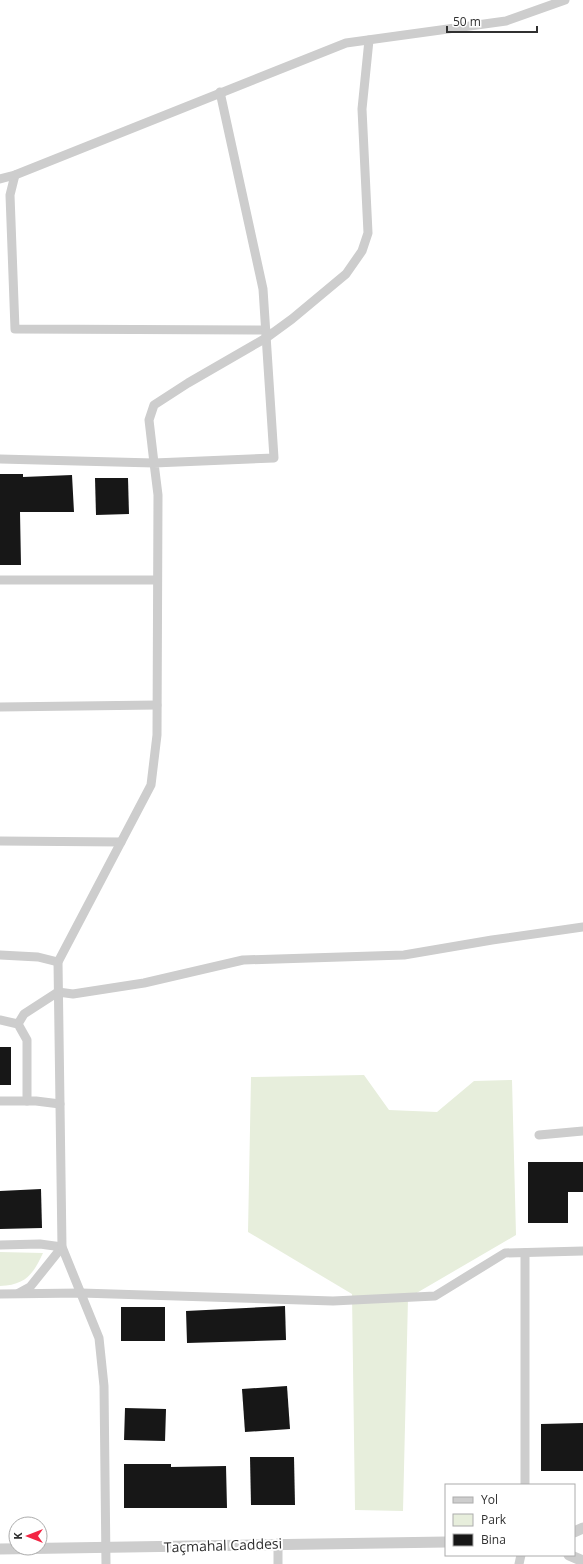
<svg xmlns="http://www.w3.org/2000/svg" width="583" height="1564" font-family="'Open Sans',sans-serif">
  <rect width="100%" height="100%" fill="#fff"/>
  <!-- green -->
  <g fill="#e7eedc">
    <path d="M 364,1075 L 389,1110 L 437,1112 L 474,1081 L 512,1080 L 516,1235 L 408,1298 L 403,1511 L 355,1510 L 352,1294 L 248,1232 L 251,1077 Z"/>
    <path d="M 0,1252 L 43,1253 C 33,1275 25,1285 0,1286 Z"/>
  </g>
  <!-- building -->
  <g fill="#171717">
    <path d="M 0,474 L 23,474 L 23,477 L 72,475 L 74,512 L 20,512 L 21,565 L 0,565 Z"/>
    <path d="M 95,478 L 128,478 L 129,514 L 96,515 Z"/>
    <rect x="0" y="1047" width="11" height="38"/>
    <path d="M 528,1162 L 583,1162 L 583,1192 L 568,1192 L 568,1223 L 528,1223 Z"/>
    <path d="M 41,1189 L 42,1228 L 0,1229 L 0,1191 Z"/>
    <path d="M 285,1306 L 286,1340 L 187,1343 L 186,1311 Z"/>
    <rect x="121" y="1307" width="44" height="34"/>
    <path d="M 287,1386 L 290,1429 L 245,1432 L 242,1389 Z"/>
    <path d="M 125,1408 L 166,1409 L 165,1441 L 124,1440 Z"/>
    <path d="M 583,1423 L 583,1471 L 541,1471 L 541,1424 Z"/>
    <path d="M 250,1457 L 294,1457 L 295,1505 L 251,1505 Z"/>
    <path d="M 124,1464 L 171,1464 L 171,1467 L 226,1466 L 227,1508 L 124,1508 Z"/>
  </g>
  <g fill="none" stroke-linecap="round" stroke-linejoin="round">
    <!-- minor -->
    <g stroke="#cdcdcd" stroke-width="9">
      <path d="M 15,175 L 10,195 L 15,329 L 266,330"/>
      <path d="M 0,179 L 15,175 L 346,43 L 506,21 L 565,0"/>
      <path d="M 0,459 L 154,463 L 149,420 L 154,405 L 188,383 L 266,338 L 292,319 L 346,274 L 362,251 L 368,233 L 362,109 L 369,40"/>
      <path d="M 0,580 L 157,580"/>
      <path d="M 0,707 L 157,705"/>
      <path d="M 0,841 L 121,842"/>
      <path d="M 0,955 L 38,957 L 58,962"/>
      <path d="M 0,1020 L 18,1024 L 27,1040 L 27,1101"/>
      <path d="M 18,1024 L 24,1014 L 58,992 L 73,994 L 144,983 L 243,960 L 404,955 L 492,940 L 583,927"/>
      <path d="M 0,1101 L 36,1101 L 60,1104"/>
      <path d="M 539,1135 L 583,1131"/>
      <path d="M 0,1245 L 40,1244 L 62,1247 L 30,1287 L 19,1293"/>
      <path d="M 0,1294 L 81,1293 L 333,1301 L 435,1296 L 505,1253 L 583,1251"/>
      <path d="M 525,1485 L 525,1253"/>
      <path d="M 106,1564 L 104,1386 L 99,1338 L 62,1247 L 58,962 L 151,785 L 157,735 L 158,495 L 154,463 L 274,458 L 263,289 L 220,92"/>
      <path d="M 278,1564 L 278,1543"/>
      <path d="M 519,1564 L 521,1555"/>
    </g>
    <!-- tertiary -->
    <g stroke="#cdcdcd" stroke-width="11">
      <path d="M 574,1532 L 583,1528"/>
      <path d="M 0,1549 C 149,1548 297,1543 446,1542"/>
      <path d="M 569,1555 L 583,1561"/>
    </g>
  </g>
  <g text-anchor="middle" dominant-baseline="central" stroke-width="4" stroke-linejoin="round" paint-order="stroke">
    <!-- street labels -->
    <g font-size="14" fill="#303030" stroke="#fff">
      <text transform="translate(223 1545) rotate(-2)">Taçmahal Caddesi</text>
    </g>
  </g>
  <!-- legend -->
  <rect x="445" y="1484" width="130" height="72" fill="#ffffff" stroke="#acacac"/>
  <rect x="453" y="1497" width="20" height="6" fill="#cdcdcd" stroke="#acacac"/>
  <text x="481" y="1504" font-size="12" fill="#303030">Yol</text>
  <rect x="453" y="1514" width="20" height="12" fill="#e7eedc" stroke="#acacac"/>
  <text x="481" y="1524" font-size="12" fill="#303030">Park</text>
  <rect x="453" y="1534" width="20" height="12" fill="#171717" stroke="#acacac"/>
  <text x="481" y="1544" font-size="12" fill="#303030">Bina</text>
  <!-- north arrow -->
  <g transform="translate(28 1536) rotate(270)"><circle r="19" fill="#ffffff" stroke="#acacac"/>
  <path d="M0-3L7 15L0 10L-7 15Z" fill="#f32543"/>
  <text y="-6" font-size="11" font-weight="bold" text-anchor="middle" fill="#303030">K</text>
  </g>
  <!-- scale -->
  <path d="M447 26v6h90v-6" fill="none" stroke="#303030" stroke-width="2"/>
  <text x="453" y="26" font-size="12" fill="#303030" stroke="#ffffff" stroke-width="3" paint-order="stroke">50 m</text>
</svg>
